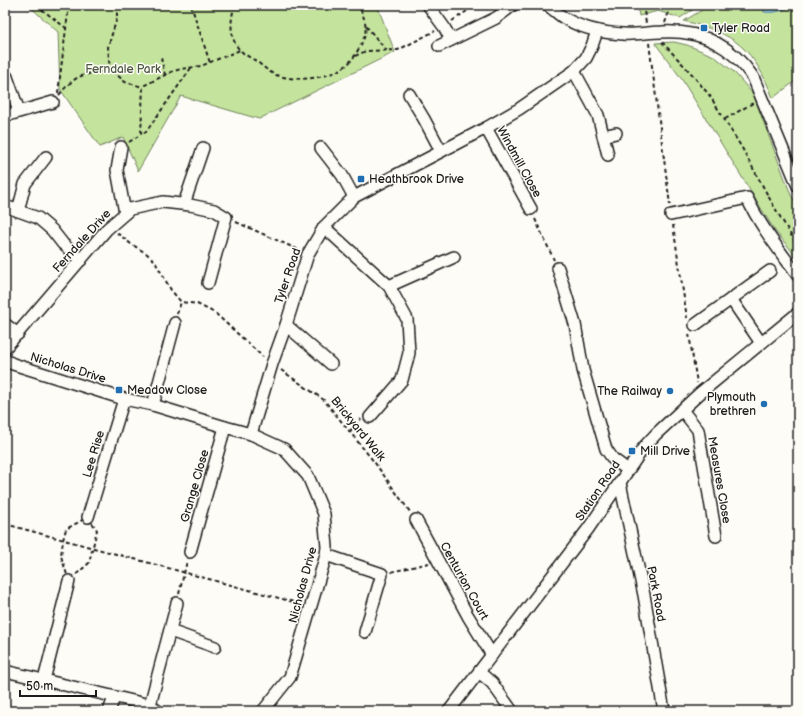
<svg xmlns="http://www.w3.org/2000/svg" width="803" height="716" font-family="'Balsamiq Sans',sans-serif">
  <rect width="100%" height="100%" fill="#fdfcf7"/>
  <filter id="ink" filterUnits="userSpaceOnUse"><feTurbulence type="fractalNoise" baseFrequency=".025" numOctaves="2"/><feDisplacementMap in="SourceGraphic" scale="8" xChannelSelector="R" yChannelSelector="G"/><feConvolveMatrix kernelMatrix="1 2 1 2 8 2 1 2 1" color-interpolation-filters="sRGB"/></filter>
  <g filter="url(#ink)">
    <!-- green -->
    <g fill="#c4e49d" stroke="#70805c">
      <path d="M 28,5 L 377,5 L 395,52 L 259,119 L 181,96 L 138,171 L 123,137 L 100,147 L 60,89 L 58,32 Z"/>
      <path d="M 637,5 L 700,5 L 680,18 L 658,11 L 639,16 Z"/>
      <path d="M 710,5 L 798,5 L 798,79 L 773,98 C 754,49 735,33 684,21 Z"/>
      <path d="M 674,42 L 687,45 L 714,56 L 734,72 L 753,94 L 791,195 L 798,207 L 798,263 L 791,250 L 775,231 L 681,78 L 655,43 Z"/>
    </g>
    <!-- water -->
    <path fill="#8ed1f0" stroke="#60899b" d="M 764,5 L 793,5 C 784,10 775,14 764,12 L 763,7 Z"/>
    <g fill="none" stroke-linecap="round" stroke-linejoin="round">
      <!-- minor casing -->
      <g stroke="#1c1c1c" stroke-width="14">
        <g id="minor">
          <path d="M 428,5 L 444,27 L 451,40"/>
          <path d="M 547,5 C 553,9 558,14 564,18 C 581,28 604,33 623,34 C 636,35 649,32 662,32 C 702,30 731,45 753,77 L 798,186"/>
          <path d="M 439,46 L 496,18 L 513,5"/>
          <path d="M 574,71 L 598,115 L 608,155"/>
          <path d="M 5,74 L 7,77 L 19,111"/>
          <path d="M 409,94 L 424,119 L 441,151"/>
          <path d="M 5,116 L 53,102"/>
          <path d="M 486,128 L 531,209"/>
          <path d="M 603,136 L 616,133"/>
          <path d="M 121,147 L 117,170 L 125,213"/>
          <path d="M 321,148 L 342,175 L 354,197"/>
          <path d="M 184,204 L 203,148"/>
          <path d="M 5,206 L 38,218 L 52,230 L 63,244 L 81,260"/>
          <path d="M 18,211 L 25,184 L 46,157"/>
          <path d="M 671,215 L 747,198 C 760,226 780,251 798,276"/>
          <path d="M 324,227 L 389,286 L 407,319 L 409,353 L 402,380 L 370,417"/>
          <path d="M 558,268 L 575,324 L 583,370 L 606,449 L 613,459 L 628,470"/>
          <path d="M 389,286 L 454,257"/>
          <path d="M 731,299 L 761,343"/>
          <path d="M 5,324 L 18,334"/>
          <path d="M 286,325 L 331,364"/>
          <path d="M 695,325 L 770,271"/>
          <path d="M 5,348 L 107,229 L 130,209 L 163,202 L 190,205 L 214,210 L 226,217 L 208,283"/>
          <path d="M 5,360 L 13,364 L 124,399 L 153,405 L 225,427 L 251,434 L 284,449 L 308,476 L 324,514 L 327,547 L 326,555 L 290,677 L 263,711"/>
          <path d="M 153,405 L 175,323"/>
          <path d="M 682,410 L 698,430 L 716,536"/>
          <path d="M 251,434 L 272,364 L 286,325 L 308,254 L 324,227 L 354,197 L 486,128 L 519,109 L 574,71 L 586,58 L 592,46 L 597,31"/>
          <path d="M 620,483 L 644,595 L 664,711"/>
          <path d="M 88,517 L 124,399"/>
          <path d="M 416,520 L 468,616 L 492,655"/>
          <path d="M 190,552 L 225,427"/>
          <path d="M 326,555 L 382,574 L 365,632"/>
          <path d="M 170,631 L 215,647"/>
          <path d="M 5,671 L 150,705 L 158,711"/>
          <path d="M 479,672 L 492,683 L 512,711"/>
          <path d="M 44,680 L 69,581"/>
          <path d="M 150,705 L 177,603"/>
          <path d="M 109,711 L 114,698"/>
          <path d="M 449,711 L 588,529 L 644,447 L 656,434 L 699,394 L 798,313"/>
        </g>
      </g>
      <!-- path -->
      <g stroke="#1c1c1c" stroke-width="2" stroke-dasharray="4 3" stroke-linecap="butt">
        <path d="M 36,5 L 66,28"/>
        <path d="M 117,5 L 117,18 L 108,47 L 110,71 L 115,73 L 125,82 L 143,87"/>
        <path d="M 191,5 L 210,63"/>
        <path d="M 235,5 C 230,18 229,41 241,51 C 245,55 251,58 256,61 C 263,66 268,72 276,75 C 296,82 327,79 344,67 C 351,62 355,56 359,48 C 369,31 367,22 358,5"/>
        <path d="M 643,5 L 646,23"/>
        <path d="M 452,21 L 476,5"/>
        <path d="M 665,23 L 671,5"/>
        <path d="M 366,26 L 387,51"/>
        <path d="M 662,42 L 691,73 L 710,96 L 742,148 L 772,203 L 798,247"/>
        <path d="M 649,43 L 670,205"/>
        <path d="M 355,56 L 366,51 L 398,50 L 435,31"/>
        <path d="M 161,58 L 165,75"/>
        <path d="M 191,68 L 146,132 L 141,134 L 143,86 L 171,72 L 181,69 L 201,66 L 240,50"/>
        <path d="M 58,93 L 69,5"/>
        <path d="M 59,95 C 77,73 84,74 110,71"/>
        <path d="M 725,119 L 753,103"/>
        <path d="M 129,142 L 140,135"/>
        <path d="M 535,219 L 554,260"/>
        <path d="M 236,222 L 299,250"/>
        <path d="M 673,225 L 687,318"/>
        <path d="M 117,233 L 131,244 L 146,253 L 154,260 L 171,290 L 181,302 L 197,304 L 215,313 L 263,357"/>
        <path d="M 177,314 L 181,302"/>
        <path d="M 689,334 L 697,383"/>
        <path d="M 281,370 L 324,400 L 375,463 L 410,512"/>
        <path d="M 350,431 L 361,419"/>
        <path d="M 88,517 L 97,530 L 89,563 L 69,581 L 61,556 L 63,540 L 66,529 Z"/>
        <path d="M 5,524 L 301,604"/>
        <path d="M 391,572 L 429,563"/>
        <path d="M 179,594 L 187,561"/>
      </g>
      <!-- minor -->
      <use href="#minor" stroke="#fdfcf7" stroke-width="11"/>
    </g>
  </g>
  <!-- markers -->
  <g fill="#1f6fb2" stroke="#fdfcf7" stroke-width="1.5">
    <rect x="700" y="24" width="8" height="8" rx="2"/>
    <rect x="357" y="175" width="8" height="8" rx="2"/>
    <rect x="115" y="386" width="8" height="8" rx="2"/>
    <circle cx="670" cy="391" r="4"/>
    <circle cx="764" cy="404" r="4"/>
    <rect x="628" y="447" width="8" height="8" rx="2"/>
  </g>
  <g text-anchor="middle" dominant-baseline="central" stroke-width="3" stroke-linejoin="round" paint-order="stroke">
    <!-- poi labels -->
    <g font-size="12" fill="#1c1c1c" stroke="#fdfcf7" text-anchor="start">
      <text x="712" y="28">Tyler Road</text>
      <text x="369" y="179">Heathbrook Drive</text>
      <text x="127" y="390">Meadow Close</text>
      <text x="662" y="391" text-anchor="end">The Railway</text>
      <text x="756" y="397" text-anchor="end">Plymouth<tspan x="756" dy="14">brethren</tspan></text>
      <text x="640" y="451">Mill Drive</text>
    </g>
    <!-- park labels -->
    <g font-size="12" fill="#4e5843" stroke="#fdfcf7">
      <text x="123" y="69">Ferndale Park</text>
    </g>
    <!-- street labels -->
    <g font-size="12" fill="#1c1c1c" stroke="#fdfcf7">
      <text transform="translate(519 162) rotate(61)">Windmill Close</text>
      <text transform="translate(82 241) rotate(-48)">Ferndale Drive</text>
      <text transform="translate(288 276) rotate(-71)">Tyler Road</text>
      <text transform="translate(68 368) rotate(17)">Nicholas Drive</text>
      <text transform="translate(358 429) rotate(51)">Brickyard Walk</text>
      <text transform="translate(94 454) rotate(-73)">Lee Rise</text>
      <text transform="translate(719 480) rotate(80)">Measures Close</text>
      <text transform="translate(195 486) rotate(-74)">Grange Close</text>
      <text transform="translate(598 491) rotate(-56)">Station Road</text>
      <text transform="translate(464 581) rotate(61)">Centurion Court</text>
      <text transform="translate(303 585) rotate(-75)">Nicholas Drive</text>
      <text transform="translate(656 594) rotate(79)">Park Road</text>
    </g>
  </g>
  <!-- margin -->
  <rect width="803" height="716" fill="none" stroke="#fdfcf7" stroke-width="20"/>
  <rect x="10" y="10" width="783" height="696" fill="none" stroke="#1c1c1c" stroke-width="1.5" filter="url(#ink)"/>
  <!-- scale -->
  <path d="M20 690v6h76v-6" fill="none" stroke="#1c1c1c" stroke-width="2"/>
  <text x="26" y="690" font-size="12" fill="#1c1c1c" stroke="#fdfcf7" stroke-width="3" paint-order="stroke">50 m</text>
</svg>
